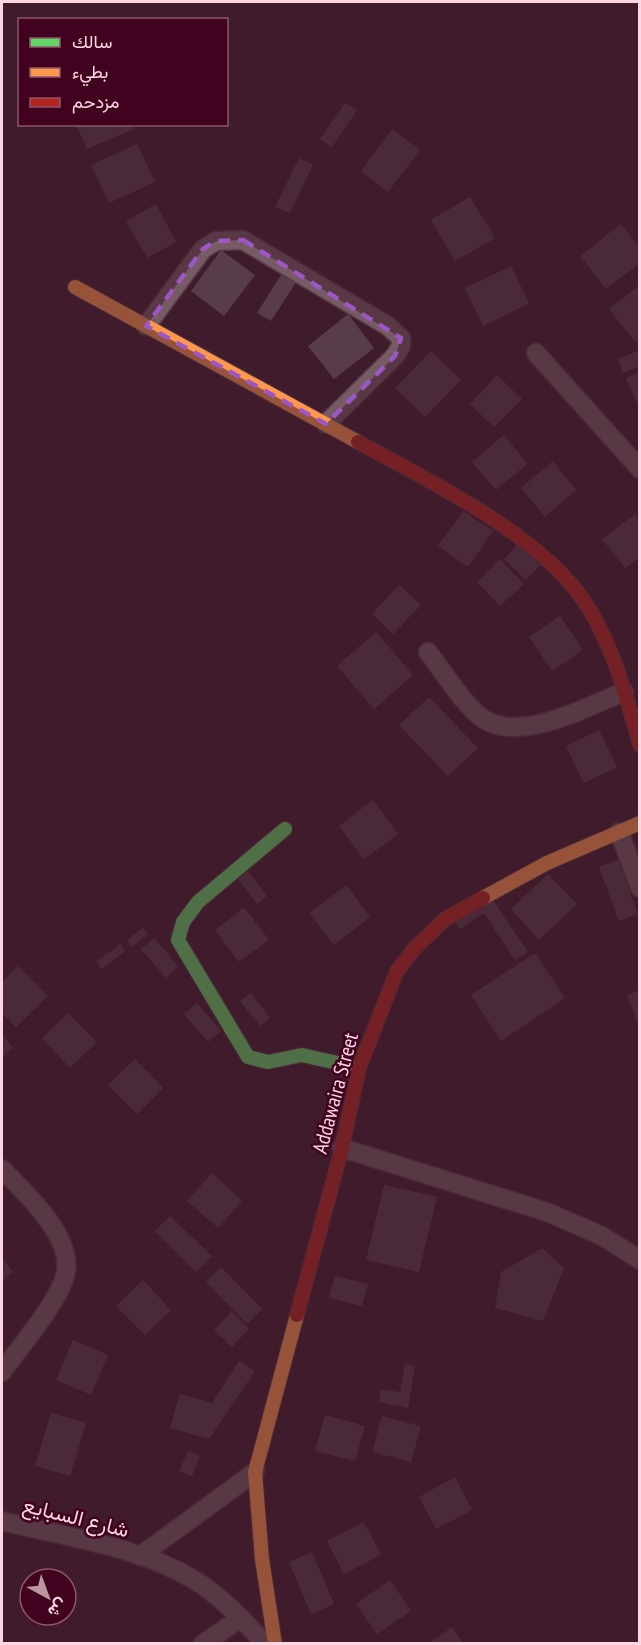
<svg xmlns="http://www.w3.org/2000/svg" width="641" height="1645" font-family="'PT Sans Narrow',Vazirmatn,sans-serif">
  <rect width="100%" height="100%" fill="#3f1c2b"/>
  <!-- building -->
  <g fill="#583c4b">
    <path d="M 345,103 L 357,110 L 332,147 L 320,139 Z"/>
    <path d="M 76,124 L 133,124 L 134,129 L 87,149 Z"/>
    <path d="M 392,129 L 420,150 L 388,192 L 361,171 Z"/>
    <path d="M 137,144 L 155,182 L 109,203 L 91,165 Z"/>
    <path d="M 299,158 L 313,165 L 290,213 L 275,207 Z"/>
    <path d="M 470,197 L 495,238 L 455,261 L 431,220 Z"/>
    <path d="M 156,204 L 176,242 L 147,258 L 126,221 Z"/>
    <path d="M 621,224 L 640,248 L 640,263 L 606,289 L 580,256 Z"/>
    <path d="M 221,250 L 255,275 L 224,316 L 191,291 Z"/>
    <path d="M 511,266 L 529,303 L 483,326 L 465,288 Z"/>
    <path d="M 286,267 L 300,276 L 271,321 L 257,313 Z"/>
    <path d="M 640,285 L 640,339 L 635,342 L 609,309 Z"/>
    <path d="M 348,314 L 374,348 L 334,379 L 308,346 Z"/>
    <path d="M 640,350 L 640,366 L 623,373 L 618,359 Z"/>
    <path d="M 431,351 L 461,380 L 425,417 L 395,388 Z"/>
    <path d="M 640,372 L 640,409 L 626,378 Z"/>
    <path d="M 497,375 L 522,399 L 494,427 L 470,404 Z"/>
    <path d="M 504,435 L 527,464 L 496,490 L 472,462 Z"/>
    <path d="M 553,461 L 576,490 L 545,517 L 521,488 Z"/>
    <path d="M 463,511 L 493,531 L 468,567 L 438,546 Z"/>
    <path d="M 635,514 L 640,520 L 640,557 L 625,568 L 602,539 Z"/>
    <path d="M 518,544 L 540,565 L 526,580 L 504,559 Z"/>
    <path d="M 500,559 L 524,584 L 500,606 L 477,582 Z"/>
    <path d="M 399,585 L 421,605 L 393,634 L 372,614 Z"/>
    <path d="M 560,616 L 583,650 L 552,671 L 529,637 Z"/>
    <path d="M 376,632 L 413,675 L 374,709 L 337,666 Z"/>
    <path d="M 429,697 L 478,748 L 448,776 L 399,725 Z"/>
    <path d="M 599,730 L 617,767 L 584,783 L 566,746 Z"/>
    <path d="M 373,800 L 398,834 L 364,859 L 339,826 Z"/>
    <path d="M 618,860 L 638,914 L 619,921 L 599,867 Z"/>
    <path d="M 248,871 L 267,896 L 257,904 L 238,879 Z"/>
    <path d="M 548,874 L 577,904 L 539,940 L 511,909 Z"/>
    <path d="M 346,885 L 370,917 L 334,945 L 309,913 Z"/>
    <path d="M 491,897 L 528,952 L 515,960 L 484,913 L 460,929 L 455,921 Z"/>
    <path d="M 244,907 L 269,940 L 239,962 L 215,930 Z"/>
    <path d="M 143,928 L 148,934 L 132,947 L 127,940 Z"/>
    <path d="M 154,938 L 178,966 L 166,978 L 141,949 Z"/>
    <path d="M 120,944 L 125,951 L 102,969 L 96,962 Z"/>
    <path d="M 535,953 L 565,998 L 501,1041 L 471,995 Z"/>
    <path d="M 18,966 L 48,996 L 16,1027 L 2,1013 L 2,982 Z"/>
    <path d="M 640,990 L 640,1025 L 639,1025 L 627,995 Z"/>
    <path d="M 251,993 L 270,1018 L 260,1026 L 240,1001 Z"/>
    <path d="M 197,1003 L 221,1031 L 208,1042 L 184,1014 Z"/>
    <path d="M 68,1013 L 97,1042 L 70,1068 L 42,1038 Z"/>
    <path d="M 2,1034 L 13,1047 L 2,1058 Z"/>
    <path d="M 135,1059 L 163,1088 L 137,1114 L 108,1085 Z"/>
    <path d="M 212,1173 L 242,1201 L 218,1228 L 187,1201 Z"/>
    <path d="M 384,1185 L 437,1197 L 419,1272 L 366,1260 Z"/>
    <path d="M 170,1216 L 212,1256 L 196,1272 L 155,1231 Z"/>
    <path d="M 542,1248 L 564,1268 L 543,1321 L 495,1308 L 501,1272 Z"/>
    <path d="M 2,1258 L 13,1271 L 2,1282 Z"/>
    <path d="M 221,1267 L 262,1309 L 247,1324 L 206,1282 Z"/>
    <path d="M 335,1276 L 368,1284 L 362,1306 L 329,1298 Z"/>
    <path d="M 143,1280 L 171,1310 L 145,1335 L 116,1306 Z"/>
    <path d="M 232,1311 L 249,1329 L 232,1347 L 214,1330 Z"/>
    <path d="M 73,1340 L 108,1355 L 91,1395 L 56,1380 Z"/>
    <path d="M 239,1361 L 255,1371 L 209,1439 L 170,1428 L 180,1394 L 212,1403 Z"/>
    <path d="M 405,1364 L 415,1366 L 408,1408 L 379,1402 L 381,1389 L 400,1392 Z"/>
    <path d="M 51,1413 L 86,1423 L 70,1476 L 35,1466 Z"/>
    <path d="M 325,1415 L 365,1426 L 355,1461 L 315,1451 Z"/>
    <path d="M 382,1416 L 421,1426 L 411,1462 L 372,1452 Z"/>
    <path d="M 188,1451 L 200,1456 L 192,1476 L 179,1471 Z"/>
    <path d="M 455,1477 L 472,1510 L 436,1529 L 419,1497 Z"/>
    <path d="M 364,1522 L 381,1555 L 344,1574 L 327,1541 Z"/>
    <path d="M 312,1552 L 334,1604 L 311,1614 L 289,1562 Z"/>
    <path d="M 390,1580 L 411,1611 L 377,1634 L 356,1604 Z"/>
    <path d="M 452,1627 L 464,1644 L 429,1644 Z"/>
  </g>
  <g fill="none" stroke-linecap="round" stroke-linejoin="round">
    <!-- street casing -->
    <g stroke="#563b45" stroke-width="21">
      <g id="street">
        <path d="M 146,326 L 203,249 L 216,241 L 243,240 L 388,326 L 401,338 L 401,346 L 395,356 L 326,424"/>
        <path d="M 536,353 L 640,469"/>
        <path d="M 428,652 C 444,672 458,697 477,714 C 514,748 585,707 624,692"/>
        <path d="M 619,832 L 640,888"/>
        <path d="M 342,1148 L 547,1212 L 602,1236 L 640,1260"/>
        <path d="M 2,1169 C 25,1193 71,1234 66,1271 C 63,1297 18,1349 2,1372"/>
        <path d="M 2,1521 C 64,1537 137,1546 193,1579 C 220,1595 244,1621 265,1644"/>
        <path d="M 140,1556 L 255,1472"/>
        <path d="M 203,1644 L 241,1618"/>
      </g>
    </g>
    <!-- fast casing -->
    <g stroke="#563b45" stroke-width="16">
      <path id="fast" d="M 285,829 L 198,902 L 183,922 L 178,940 L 248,1057 L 268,1062 L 302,1055 L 359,1068"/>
    </g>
    <!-- slow casing -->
    <g stroke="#563b45" stroke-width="16">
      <g id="slow">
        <path d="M 75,287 L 358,442"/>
        <path d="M 483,898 L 547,863 L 640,823"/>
        <path d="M 275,1644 L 262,1559 L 255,1472 L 297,1315"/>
      </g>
    </g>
    <!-- jam casing -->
    <g stroke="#563b45" stroke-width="16">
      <g id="jam">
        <path d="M 358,442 C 428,480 540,535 584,601 C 613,644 626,696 640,745"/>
        <path d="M 297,1315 L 342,1148 L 359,1068 L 397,971 L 415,948 L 445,919 L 483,898"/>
      </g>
    </g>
    <!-- street -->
    <use href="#street" stroke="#765b65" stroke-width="18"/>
    <!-- fast -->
    <use href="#fast" stroke="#63d668" stroke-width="14"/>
    <!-- slow -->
    <use href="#slow" stroke="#ff974d" stroke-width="14"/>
    <!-- jam -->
    <use href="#jam" stroke="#b3261e" stroke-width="14"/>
  </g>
  <!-- marked area -->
  <path d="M0 0H641V1645H0ZM 243,240 L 401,338 L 395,356 L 326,424 L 146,326 L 203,249 L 216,241 Z" fill="#3f1c2b" fill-opacity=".55" fill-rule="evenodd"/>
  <path fill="none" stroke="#9c56c8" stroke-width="4.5" stroke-dasharray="12 8" stroke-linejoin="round" d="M 243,240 L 401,338 L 395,356 L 326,424 L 146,326 L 203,249 L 216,241 Z"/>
  <g text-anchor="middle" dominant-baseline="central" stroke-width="5" stroke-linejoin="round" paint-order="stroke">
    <!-- street labels -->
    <g font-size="21" fill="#ffd6e1" stroke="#41021f">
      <text transform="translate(335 1093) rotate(-75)">Addawaira Street</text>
      <text transform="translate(76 1517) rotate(14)">شارع السبايع</text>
    </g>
  </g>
  <!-- border -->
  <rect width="641" height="1645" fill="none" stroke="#ffd6e1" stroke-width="6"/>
  <!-- legend -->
  <rect x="18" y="18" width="210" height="108" fill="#41021f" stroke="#8d576d" stroke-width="1.5"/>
  <rect x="30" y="38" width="30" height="9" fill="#63d668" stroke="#8d576d" stroke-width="1.5"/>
  <text x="72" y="48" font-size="18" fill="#ffd6e1">سالك</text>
  <rect x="30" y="68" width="30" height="9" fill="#ff974d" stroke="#8d576d" stroke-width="1.5"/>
  <text x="72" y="78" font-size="18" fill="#ffd6e1">بطيء</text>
  <rect x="30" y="98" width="30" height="9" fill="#b3261e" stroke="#8d576d" stroke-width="1.5"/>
  <text x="72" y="108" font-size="18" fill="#ffd6e1">مزدحم</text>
  <!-- north arrow -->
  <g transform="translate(48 1597) rotate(139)"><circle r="28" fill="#41021f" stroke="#8d576d" stroke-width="1.5"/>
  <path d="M0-4.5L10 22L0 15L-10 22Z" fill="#bc95a1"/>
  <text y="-9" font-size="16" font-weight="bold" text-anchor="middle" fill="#ffd6e1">ش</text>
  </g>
</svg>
